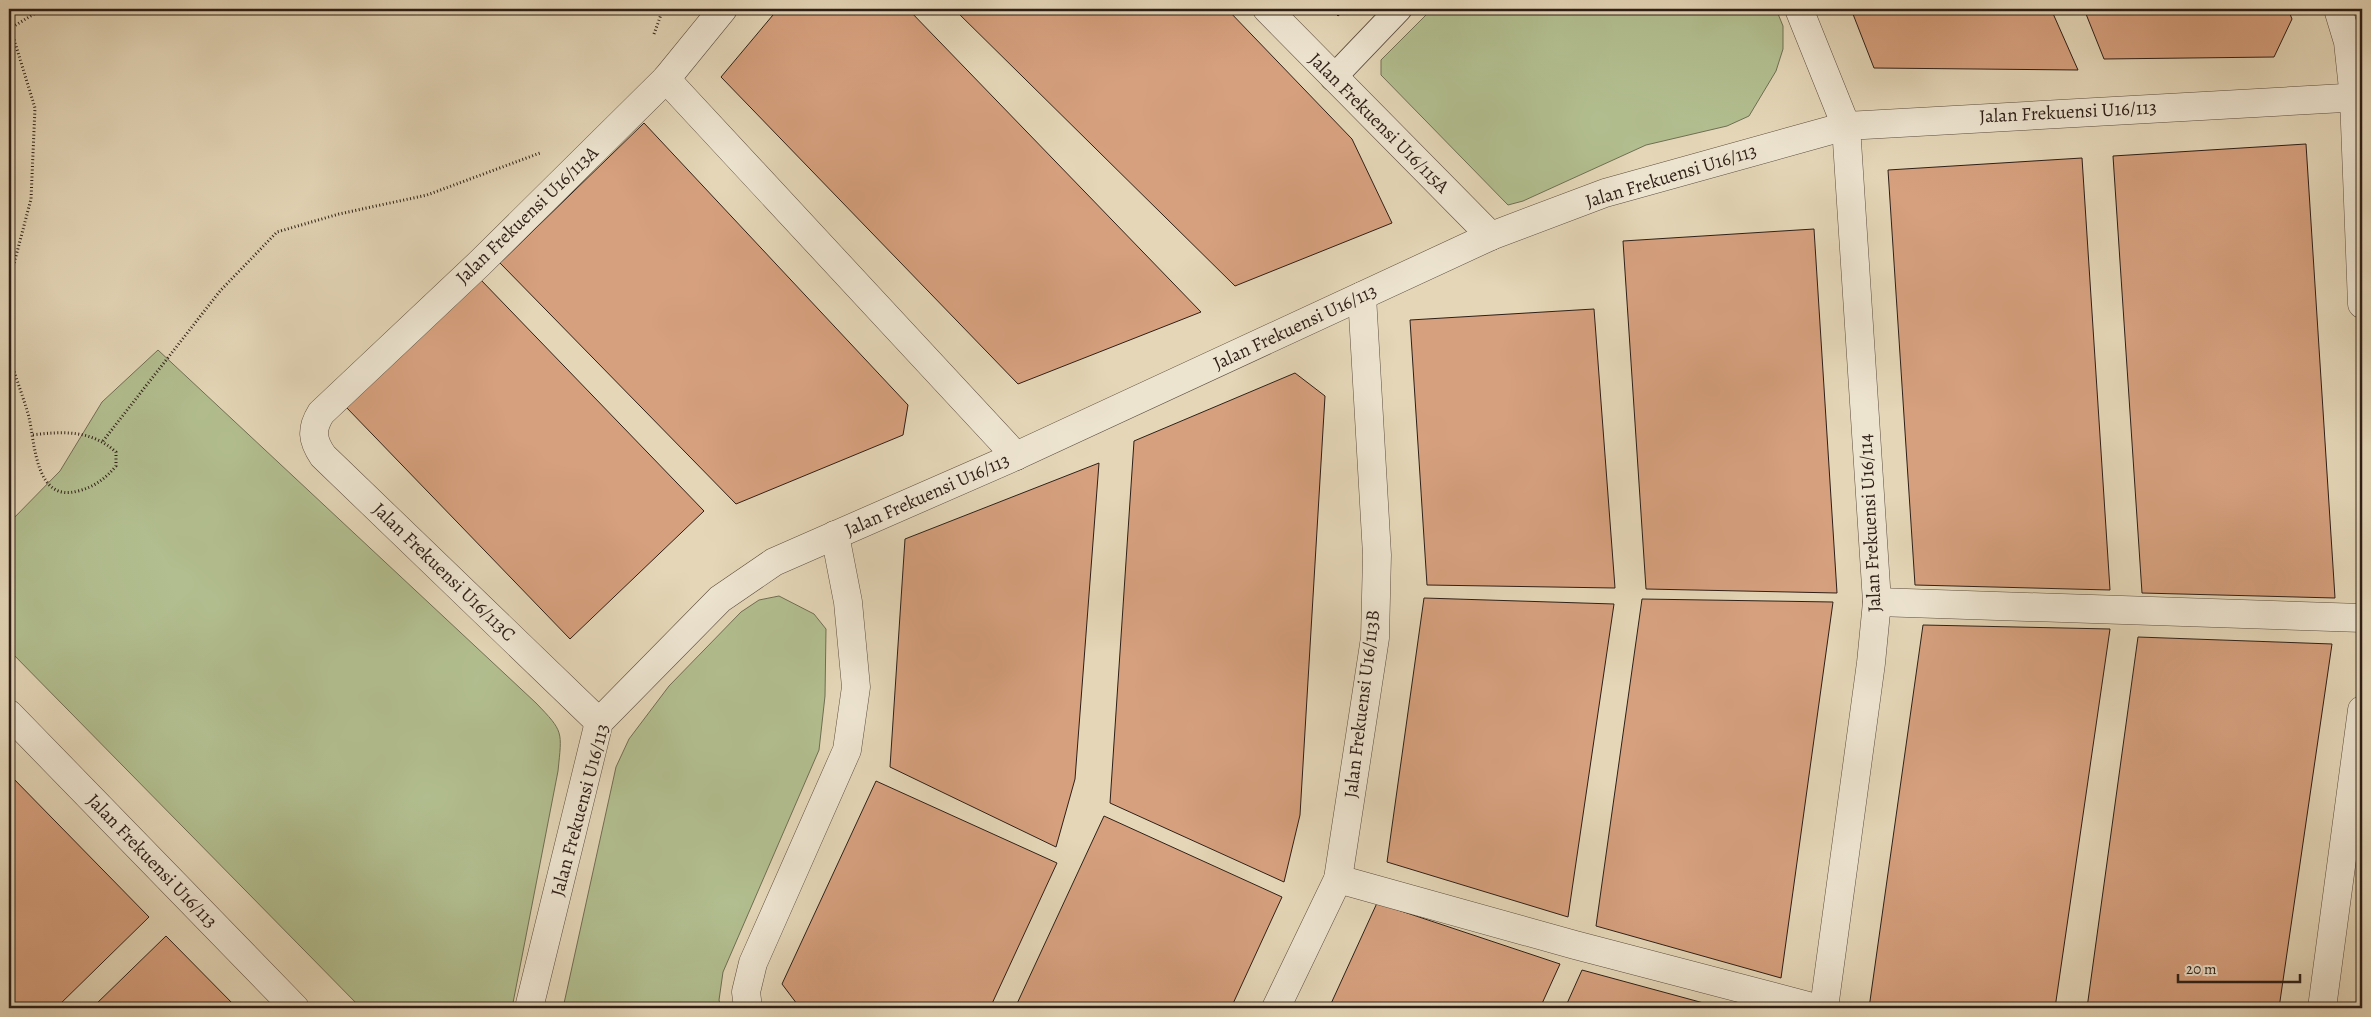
<svg xmlns="http://www.w3.org/2000/svg" width="2371" height="1017" font-family="Alegreya,serif">
  <rect width="100%" height="100%" fill="#e4d6b7"/>
  <filter id="stains"><feTurbulence type="fractalNoise" baseFrequency=".004" numOctaves="4"/><feColorMatrix values="0 0 0 0 .2 0 0 0 0 .09 0 0 0 0 .02 0 0 0 .5 -.17"/></filter>
  <radialGradient id="worn" r=".72"><stop offset=".6" stop-color="#630" stop-opacity="0"/><stop offset="1" stop-color="#630" stop-opacity=".3"/></radialGradient>
  <!-- green -->
  <g fill="#b2be8f" stroke="#706e53">
    <path d="M 1432,9 L 1776,9 L 1783,26 L 1783,49 L 1776,71 L 1749,116 L 1727,126 L 1646,145 L 1523,201 L 1508,205 L 1381,75 L 1381,60 Z"/>
    <path d="M 158,350 L 536,703 C 564,732 562,731 558,771 L 512,1008 L 361,1008 L 9,650 L 9,523 L 60,471 L 102,402 Z"/>
    <path d="M 779,596 L 814,614 L 826,629 L 825,696 L 819,750 L 723,972 L 719,1000 L 721,1008 L 563,1008 L 616,767 L 629,739 L 669,686 L 741,612 L 759,600 Z"/>
  </g>
  <!-- building -->
  <g fill="#d6a07e" stroke="#2e1f17">
    <path d="M 778,9 L 908,9 L 1201,312 L 1018,384 L 721,77 Z"/>
    <path d="M 954,9 L 1227,9 L 1352,139 L 1392,223 L 1235,286 Z"/>
    <path d="M 1331,9 L 1346,9 L 1338,16 Z"/>
    <path d="M 1851,9 L 2051,9 L 2078,70 L 1874,68 Z"/>
    <path d="M 2084,9 L 2288,9 L 2292,19 L 2274,57 L 2104,59 Z"/>
    <path d="M 644,123 L 908,405 L 903,435 L 736,504 L 500,263 Z"/>
    <path d="M 2306,144 L 2335,598 L 2142,593 L 2113,156 Z"/>
    <path d="M 2082,158 L 2110,590 L 1915,585 L 1888,170 Z"/>
    <path d="M 1814,229 L 1837,593 L 1646,589 L 1623,241 Z"/>
    <path d="M 480,279 L 704,511 L 570,639 L 346,407 Z"/>
    <path d="M 1594,309 L 1615,588 L 1427,585 L 1410,320 Z"/>
    <path d="M 1295,373 L 1325,396 L 1300,815 L 1284,882 L 1110,803 L 1134,441 Z"/>
    <path d="M 1099,463 L 1075,779 L 1056,847 L 890,767 L 905,539 Z"/>
    <path d="M 1424,598 L 1614,604 L 1568,917 L 1387,862 Z"/>
    <path d="M 1642,599 L 1833,602 L 1781,978 L 1596,926 Z"/>
    <path d="M 1923,625 L 2110,629 L 2055,1008 L 1869,1008 Z"/>
    <path d="M 2138,637 L 2332,644 L 2279,1008 L 2087,1008 Z"/>
    <path d="M 9,774 L 149,917 L 56,1008 L 9,1008 Z"/>
    <path d="M 876,781 L 1057,863 L 990,1008 L 800,1008 L 782,984 Z"/>
    <path d="M 1104,816 L 1282,897 L 1231,1008 L 1015,1008 Z"/>
    <path d="M 1377,903 L 1560,964 L 1540,1008 L 1329,1008 Z"/>
    <path d="M 166,936 L 237,1008 L 92,1008 Z"/>
    <path d="M 1582,970 L 1722,1008 L 1565,1008 Z"/>
  </g>
  <g fill="none" stroke-linecap="round" stroke-linejoin="round">
    <!-- service casing -->
    <g stroke="#5c4d3f" stroke-width="27">
      <path id="service" d="M 1333,78 L 1399,9"/>
    </g>
    <!-- minor casing -->
    <g stroke="#5c4d3f" stroke-width="29">
      <g id="minor">
        <path d="M 1267,9 L 1491,236"/>
        <path d="M 1799,9 L 1846,126 L 1877,602 L 1871,663 L 1824,1008"/>
        <path d="M 2338,9 L 2348,42 L 2354,98 L 2362,304"/>
        <path d="M 666,79 L 1016,456"/>
        <path d="M 1877,602 L 2362,618"/>
        <path d="M 9,714 L 295,1008"/>
        <path d="M 599,722 L 323,456 C 312,440 311,429 321,413 L 480,263 L 666,79 L 723,9"/>
        <path d="M 1338,879 L 1575,945 L 1816,1008"/>
        <path d="M 529,1008 L 599,722 L 720,599 L 774,562 L 1016,456 L 1491,236 L 1605,193 L 1846,126 L 2362,97"/>
        <path d="M 748,1008 L 746,992 L 753,963 L 847,750 L 856,687 L 848,602 L 835,535"/>
        <path d="M 1276,1008 L 1338,879 L 1375,638 L 1377,555 L 1362,296"/>
        <path d="M 2322,1008 L 2362,710"/>
      </g>
    </g>
    <!-- path -->
    <g stroke="#2e1f17" stroke-width="3" stroke-dasharray="1 2.5" stroke-linecap="butt">
      <path d="M 9,23 L 35,108 L 31,199 L 11,275 L 9,278"/>
      <path d="M 9,33 L 11,28 L 42,9"/>
      <path d="M 654,34 L 663,9"/>
      <path d="M 9,355 C 15,376 23,396 29,417 C 35,445 36,503 78,491 C 94,487 105,479 116,466 L 116,452 C 91,430 64,431 32,435"/>
      <path d="M 103,441 L 220,291 L 277,232 L 339,214 L 427,195 L 540,153"/>
    </g>
    <!-- service -->
    <use href="#service" stroke="#ede4d0" stroke-width="25"/>
    <!-- minor -->
    <use href="#minor" stroke="#ede4d0" stroke-width="28"/>
  </g>
  <g text-anchor="middle" dominant-baseline="central" stroke-width="4" stroke-linejoin="round" paint-order="stroke">
    <!-- street labels -->
    <g font-size="19" fill="#2e1f17" stroke="#ede4d0">
      <text transform="translate(2068 112) rotate(-3)">Jalan Frekuensi U16/113</text>
      <text transform="translate(1379 123) rotate(45)">Jalan Frekuensi U16/115A</text>
      <text transform="translate(1671 176) rotate(-17)">Jalan Frekuensi U16/113</text>
      <text transform="translate(527 215) rotate(-44)">Jalan Frekuensi U16/113A</text>
      <text transform="translate(1295 327) rotate(-25)">Jalan Frekuensi U16/113</text>
      <text transform="translate(927 495) rotate(-24)">Jalan Frekuensi U16/113</text>
      <text transform="translate(1870 523) rotate(-93)">Jalan Frekuensi U16/114</text>
      <text transform="translate(444 572) rotate(44)">Jalan Frekuensi U16/113C</text>
      <text transform="translate(1362 704) rotate(-83)">Jalan Frekuensi U16/113B</text>
      <text transform="translate(580 810) rotate(-75)">Jalan Frekuensi U16/113</text>
      <text transform="translate(152 861) rotate(46)">Jalan Frekuensi U16/113</text>
    </g>
  </g>
  <!-- margin -->
  <rect width="2371" height="1017" fill="none" stroke="#e4d6b7" stroke-width="30"/>
  <rect x="10" y="10" width="2351" height="997" fill="none" stroke="#2e1f17" stroke-width="2.5"/>
  <rect x="15" y="15" width="2341" height="987" fill="none" stroke="#2e1f17"/>
  <!-- scale -->
  <path d="M2178 974v8h122v-8" fill="none" stroke="#2e1f17" stroke-width="2.5"/>
  <text x="2186" y="974" font-size="15" fill="#2e1f17" stroke="#ede4d0" stroke-width="4" paint-order="stroke">20 m</text>
  <rect width="100%" height="100%" filter="url(#stains)"/>
  <rect width="100%" height="100%" fill="url(#worn)"/>
</svg>
